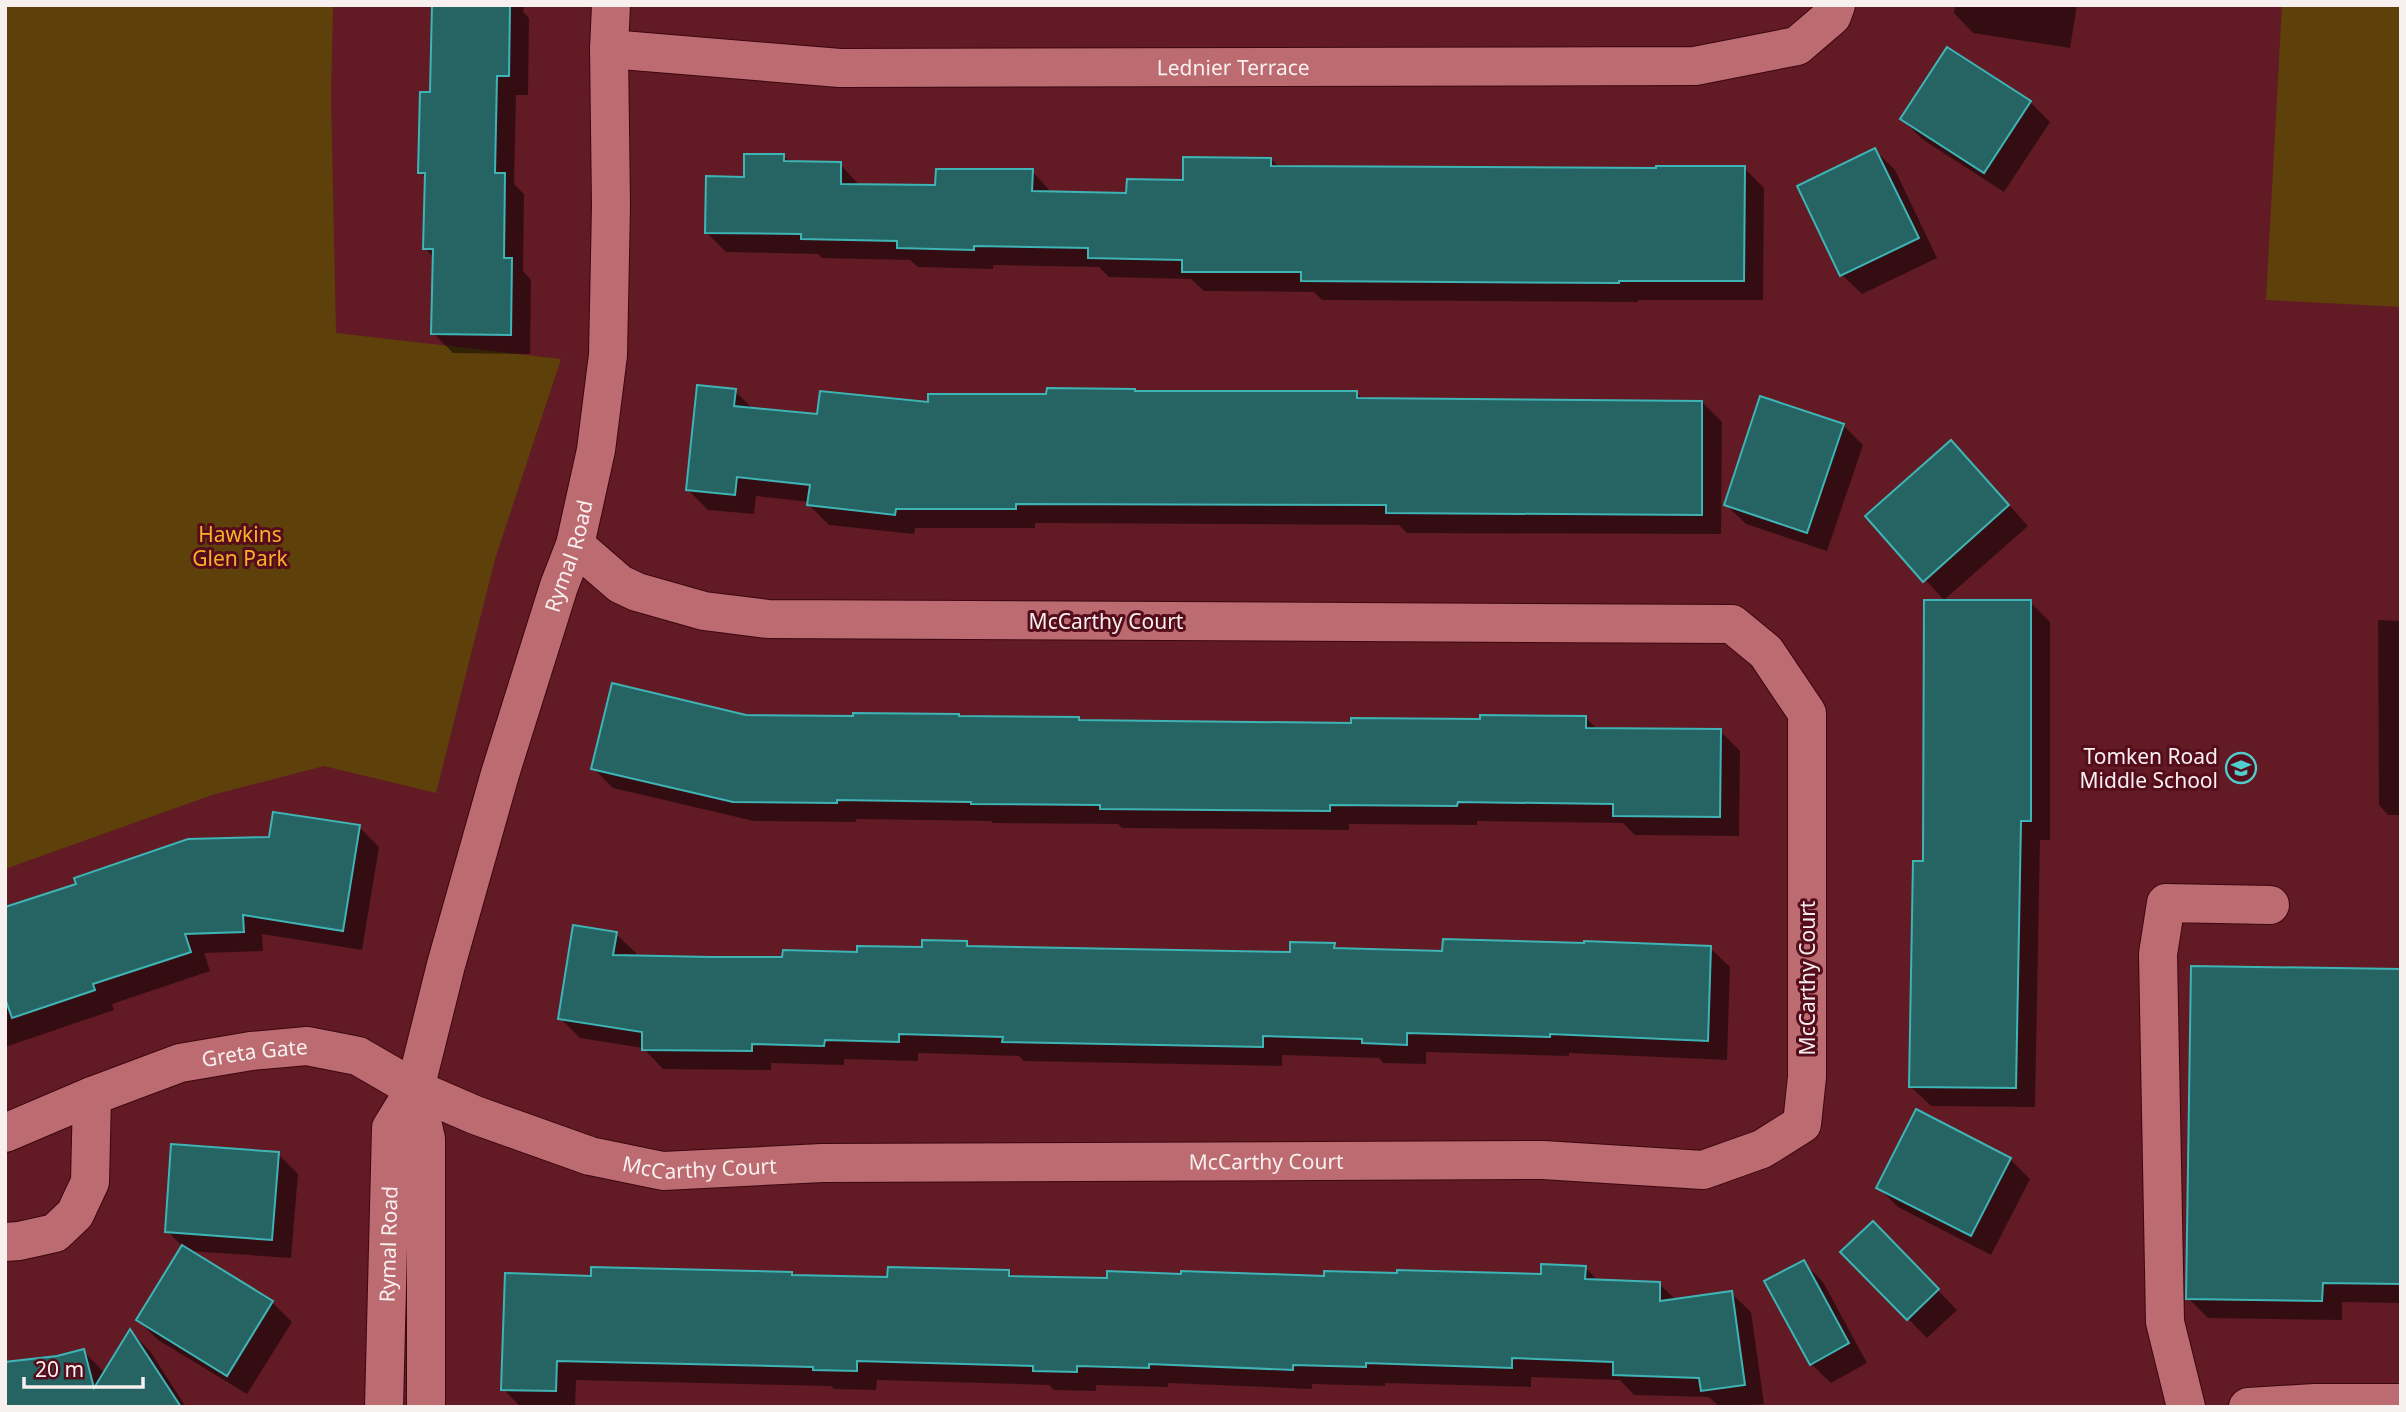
<svg xmlns="http://www.w3.org/2000/svg" width="2406" height="1412" font-family="'Noto Sans',sans-serif">
  <rect width="100%" height="100%" fill="#621a25"/>
  <!-- green -->
  <g fill="#5e400b">
    <path d="M 5,5 L 333,5 L 331,98 L 336,333 L 561,359 L 495,559 L 436,793 L 324,766 L 212,795 L 5,869 Z"/>
    <path d="M 2282,5 L 2401,5 L 2401,307 L 2266,300 Z"/>
  </g>
  <!-- shadow -->
  <g fill="#0007">
    <path d="M 434,5 L 524,5 L 523,12 L 529,18 L 528,95 L 516,95 L 514,184 L 524,194 L 523,271 L 531,280 L 530,354 L 453,353 L 433,333 L 434,258 L 425,248 L 427,179 L 420,172 L 431,94 Z"/>
    <path d="M 1955,5 L 2077,5 L 2070,48 L 1973,33 L 1954,13 Z"/>
    <path d="M 2030,102 L 2050,122 L 2004,192 L 1922,139 L 1902,119 Z"/>
    <path d="M 1875,150 L 1895,170 L 1937,258 L 1862,294 L 1842,275 Z"/>
    <path d="M 784,156 L 791,163 L 840,164 L 860,186 L 937,186 L 1032,171 L 1052,193 L 1128,194 L 1271,159 L 1279,167 L 1658,170 L 1744,168 L 1764,188 L 1763,300 L 1638,300 L 1638,302 L 1322,300 L 1314,292 L 1204,291 L 1191,279 L 1109,277 L 1099,267 L 993,265 L 993,269 L 918,267 L 910,260 L 822,258 L 818,254 L 726,252 L 706,232 L 746,179 Z"/>
    <path d="M 735,391 L 754,410 L 819,416 L 930,404 L 1136,393 L 1356,392 L 1363,400 L 1702,402 L 1722,422 L 1721,534 L 1407,533 L 1399,525 L 1035,523 L 1035,528 L 915,528 L 914,534 L 829,525 L 809,505 L 810,502 L 756,496 L 754,514 L 708,510 L 688,490 Z"/>
    <path d="M 1843,425 L 1863,445 L 1827,551 L 1746,524 L 1726,505 Z"/>
    <path d="M 1970,462 L 2028,526 L 1944,600 L 1867,516 Z"/>
    <path d="M 2030,602 L 2050,622 L 2050,840 L 2040,840 L 2035,1107 L 1931,1106 L 1911,1087 L 1924,862 Z"/>
    <path d="M 2378,620 L 2401,621 L 2401,815 L 2388,815 L 2379,805 Z"/>
    <path d="M 959,715 L 961,718 L 1078,719 L 1081,722 L 1353,725 L 1586,718 L 1598,730 L 1720,731 L 1740,751 L 1739,836 L 1635,835 L 1623,823 L 1477,821 L 1477,825 L 1349,824 L 1349,830 L 1122,828 L 1118,824 L 993,823 L 991,821 L 856,819 L 856,822 L 754,821 L 613,788 L 593,768 L 746,717 L 854,718 Z"/>
    <path d="M 359,827 L 379,847 L 362,950 L 262,934 L 263,951 L 204,953 L 210,971 L 112,1004 L 114,1010 L 5,1047 L 5,910 L 271,838 Z"/>
    <path d="M 616,934 L 636,953 L 636,957 L 784,959 L 924,949 L 966,943 L 971,948 L 1291,954 L 1334,945 L 1338,950 L 1444,952 L 1710,948 L 1730,967 L 1727,1060 L 1569,1053 L 1569,1056 L 1426,1052 L 1426,1064 L 1383,1063 L 1379,1058 L 1282,1055 L 1282,1066 L 1024,1061 L 1019,1056 L 918,1053 L 918,1061 L 844,1059 L 844,1065 L 771,1063 L 771,1070 L 663,1069 L 643,1048 L 580,1038 L 560,1018 Z"/>
    <path d="M 2401,971 L 2401,1303 L 2342,1302 L 2342,1320 L 2208,1318 L 2188,1298 Z"/>
    <path d="M 1917,1112 L 2010,1159 L 2030,1179 L 1991,1255 L 1898,1207 L 1878,1187 Z"/>
    <path d="M 278,1154 L 298,1174 L 291,1258 L 188,1251 L 272,1302 L 292,1322 L 247,1394 L 158,1340 L 138,1320 L 183,1247 L 167,1231 Z"/>
    <path d="M 1873,1224 L 1957,1310 L 1927,1338 L 1843,1252 Z"/>
    <path d="M 1803,1262 L 1823,1282 L 1867,1363 L 1831,1383 L 1811,1364 Z"/>
    <path d="M 1585,1267 L 1599,1282 L 1659,1284 L 1676,1300 L 1731,1293 L 1751,1312 L 1764,1404 L 1720,1407 L 1709,1397 L 1634,1395 L 1620,1380 L 1531,1377 L 1531,1387 L 1385,1383 L 1385,1386 L 1312,1384 L 1312,1389 L 1168,1383 L 1168,1387 L 1096,1385 L 1096,1391 L 1054,1390 L 1049,1385 L 877,1380 L 876,1390 L 834,1389 L 831,1386 L 576,1380 L 575,1407 L 521,1407 L 503,1389 L 593,1278 L 791,1273 L 795,1277 L 889,1279 L 1009,1272 L 1014,1278 L 1109,1280 L 1543,1276 Z"/>
    <path d="M 131,1332 L 150,1351 L 186,1407 L 5,1407 L 57,1358 L 83,1351 L 103,1371 L 104,1375 Z"/>
  </g>
  <!-- building -->
  <g fill="#266363" stroke="#3eb4b5" stroke-width="2">
    <path d="M 432,5 L 510,5 L 509,76 L 497,76 L 495,173 L 505,173 L 504,258 L 512,258 L 511,335 L 431,334 L 433,249 L 423,249 L 425,173 L 418,173 L 420,92 L 430,92 Z"/>
    <path d="M 1947,47 L 2031,101 L 1984,173 L 1900,119 Z"/>
    <path d="M 1875,148 L 1919,238 L 1840,276 L 1797,186 Z"/>
    <path d="M 744,154 L 784,154 L 784,161 L 841,162 L 841,184 L 935,185 L 936,169 L 1033,169 L 1032,191 L 1126,193 L 1127,179 L 1183,180 L 1183,157 L 1271,158 L 1271,166 L 1656,168 L 1656,166 L 1745,166 L 1744,281 L 1619,281 L 1619,283 L 1301,281 L 1301,272 L 1182,272 L 1182,260 L 1088,258 L 1088,248 L 974,246 L 974,250 L 897,248 L 897,241 L 801,239 L 801,234 L 705,233 L 706,176 L 744,177 Z"/>
    <path d="M 697,385 L 736,389 L 734,406 L 817,414 L 820,391 L 928,402 L 928,394 L 1046,394 L 1047,388 L 1135,389 L 1135,391 L 1357,391 L 1357,398 L 1702,401 L 1702,515 L 1386,513 L 1386,505 L 1016,504 L 1016,509 L 896,509 L 895,515 L 807,505 L 810,485 L 737,477 L 735,495 L 686,490 Z"/>
    <path d="M 1760,396 L 1844,424 L 1807,533 L 1724,505 Z"/>
    <path d="M 1951,440 L 2009,505 L 1923,582 L 1865,516 Z"/>
    <path d="M 1924,600 L 2031,600 L 2031,821 L 2021,821 L 2016,1088 L 1909,1087 L 1913,861 L 1923,861 Z"/>
    <path d="M 612,683 L 746,715 L 853,716 L 853,713 L 959,714 L 959,716 L 1079,717 L 1079,720 L 1351,723 L 1351,718 L 1480,719 L 1480,715 L 1586,716 L 1586,728 L 1721,729 L 1720,817 L 1613,816 L 1613,804 L 1458,802 L 1457,806 L 1330,805 L 1330,811 L 1100,809 L 1100,805 L 971,804 L 971,802 L 837,800 L 837,803 L 733,802 L 591,769 Z"/>
    <path d="M 273,812 L 360,825 L 343,931 L 243,915 L 244,932 L 185,934 L 191,952 L 93,984 L 95,990 L 12,1018 L 5,998 L 5,907 L 76,884 L 74,878 L 188,839 L 269,837 Z"/>
    <path d="M 573,925 L 617,932 L 613,955 L 710,957 L 782,957 L 783,950 L 857,952 L 857,946 L 922,947 L 922,940 L 967,941 L 967,946 L 1290,952 L 1290,942 L 1335,943 L 1334,948 L 1442,951 L 1443,939 L 1584,943 L 1584,941 L 1711,946 L 1708,1041 L 1550,1034 L 1550,1037 L 1407,1033 L 1407,1045 L 1362,1043 L 1362,1039 L 1263,1036 L 1263,1047 L 1002,1042 L 1003,1037 L 899,1034 L 899,1042 L 825,1040 L 824,1046 L 752,1044 L 752,1051 L 642,1050 L 642,1032 L 558,1019 Z"/>
    <path d="M 2191,966 L 2401,969 L 2401,1284 L 2323,1283 L 2322,1301 L 2186,1299 Z"/>
    <path d="M 1916,1109 L 2011,1158 L 1971,1236 L 1876,1188 Z"/>
    <path d="M 171,1144 L 279,1152 L 272,1240 L 165,1232 Z"/>
    <path d="M 1873,1221 L 1939,1289 L 1907,1320 L 1840,1252 Z"/>
    <path d="M 182,1245 L 273,1301 L 227,1376 L 136,1320 Z"/>
    <path d="M 1804,1260 L 1849,1343 L 1810,1365 L 1764,1281 Z"/>
    <path d="M 1541,1264 L 1586,1266 L 1585,1279 L 1660,1282 L 1660,1301 L 1732,1291 L 1745,1385 L 1701,1391 L 1699,1378 L 1613,1375 L 1613,1362 L 1512,1358 L 1512,1368 L 1366,1363 L 1366,1367 L 1293,1365 L 1293,1370 L 1149,1364 L 1149,1368 L 1077,1366 L 1077,1372 L 1033,1371 L 1033,1366 L 857,1361 L 857,1371 L 813,1370 L 813,1367 L 557,1361 L 556,1391 L 501,1390 L 505,1273 L 591,1276 L 591,1267 L 792,1272 L 792,1275 L 887,1277 L 888,1267 L 1009,1270 L 1009,1276 L 1107,1278 L 1107,1271 L 1181,1274 L 1181,1271 L 1324,1276 L 1324,1271 L 1397,1273 L 1397,1270 L 1541,1274 Z"/>
    <path d="M 130,1329 L 181,1407 L 5,1407 L 5,1362 L 57,1356 L 84,1349 L 94,1388 Z"/>
  </g>
  <g fill="none" stroke-linecap="round" stroke-linejoin="round">
    <!-- minor casing -->
    <g stroke="#3d0711" stroke-width="40">
      <g id="minor">
        <path id="s1" d="M 609,49 L 840,68 L 1695,66 L 1797,46 L 1832,16 L 1836,5"/>
        <path d="M 415,1089 L 426,1139 L 426,1407"/>
        <path id="s2" d="M 5,1133 L 92,1096 L 180,1063 L 251,1051 L 307,1046 L 358,1056 L 415,1089 L 475,1115 L 590,1156 L 663,1171 L 822,1163 L 1543,1160 L 1703,1170 L 1762,1149 L 1802,1124 L 1807,1077 L 1807,713 L 1766,652 L 1732,624 L 768,619 L 704,611 L 637,592 L 620,584 L 575,545"/>
        <path d="M 5,1242 L 19,1241 L 55,1233 L 75,1214 L 90,1182 L 92,1096"/>
        <path id="s3" d="M 384,1407 L 391,1128 L 415,1089 L 446,965 L 500,774 L 559,586 L 575,545 L 596,450 L 608,355 L 611,206 L 609,49 L 611,5"/>
        <path d="M 2186,1407 L 2165,1322 L 2158,954 L 2166,903 L 2270,905"/>
        <path d="M 2248,1407 L 2315,1403 L 2401,1403"/>
      </g>
    </g>
    <!-- minor -->
    <use href="#minor" stroke="#bc6c71" stroke-width="38"/>
  </g>
  <!-- icons -->
  <defs>
    <g id="school-ring" transform="scale(1.575)"><circle r="9.5" fill="#550d1b" stroke="#52cdce" stroke-width="1.5"/><path d="M0-5L7-2L0 1L-7-2ZM-4 1L0 2.5L4 1V4Q0 6-4 4Z" fill="#52cdce"/></g>
  </defs>
  <g fill-rule="evenodd">
    <use href="#school-ring" x="2241" y="768"/>
  </g>
  <g text-anchor="middle" dominant-baseline="central" stroke-width="6" stroke-linejoin="round" paint-order="stroke">
    <!-- street labels -->
    <g font-size="21" fill="#f8efef" stroke="#550d1b">
      <text stroke="none"><textPath href="#s1" startOffset="625">Lednier Terrace</textPath></text>
      <text stroke="none"><textPath href="#s3" startOffset="880">Rymal Road</textPath></text>
      <text x="1106" y="621">McCarthy Court</text>
      <text transform="translate(1807 978) rotate(-90)">McCarthy Court</text>
      <text stroke="none"><textPath href="#s2" startOffset="264">Greta Gate</textPath></text>
      <text stroke="none"><textPath href="#s2" startOffset="1300">McCarthy Court</textPath></text>
      <text stroke="none"><textPath href="#s2" startOffset="733">McCarthy Court</textPath></text>
      <text stroke="none"><textPath href="#s3" startOffset="163">Rymal Road</textPath></text>
    </g>
    <!-- park labels -->
    <g font-size="21" fill="#fbb02a" stroke="#550d1b">
      <text x="240" y="534">Hawkins<tspan x="240" dy="24">Glen Park</tspan></text>
    </g>
    <!-- poi labels -->
    <g font-size="21" fill="#f8efef" stroke="#550d1b" text-anchor="end">
      <text x="2218" y="756">Tomken Road<tspan x="2218" dy="24">Middle School</tspan></text>
    </g>
  </g>
  <!-- border -->
  <rect width="2406" height="1412" fill="none" stroke="#f8efef" stroke-width="14"/>
  <!-- scale -->
  <path d="M24 1377v10h119v-10" fill="none" stroke="#f8efef" stroke-width="3.5"/>
  <text x="35" y="1377" font-size="21" fill="#f8efef" stroke="#550d1b" stroke-width="5" paint-order="stroke">20 m</text>
</svg>
